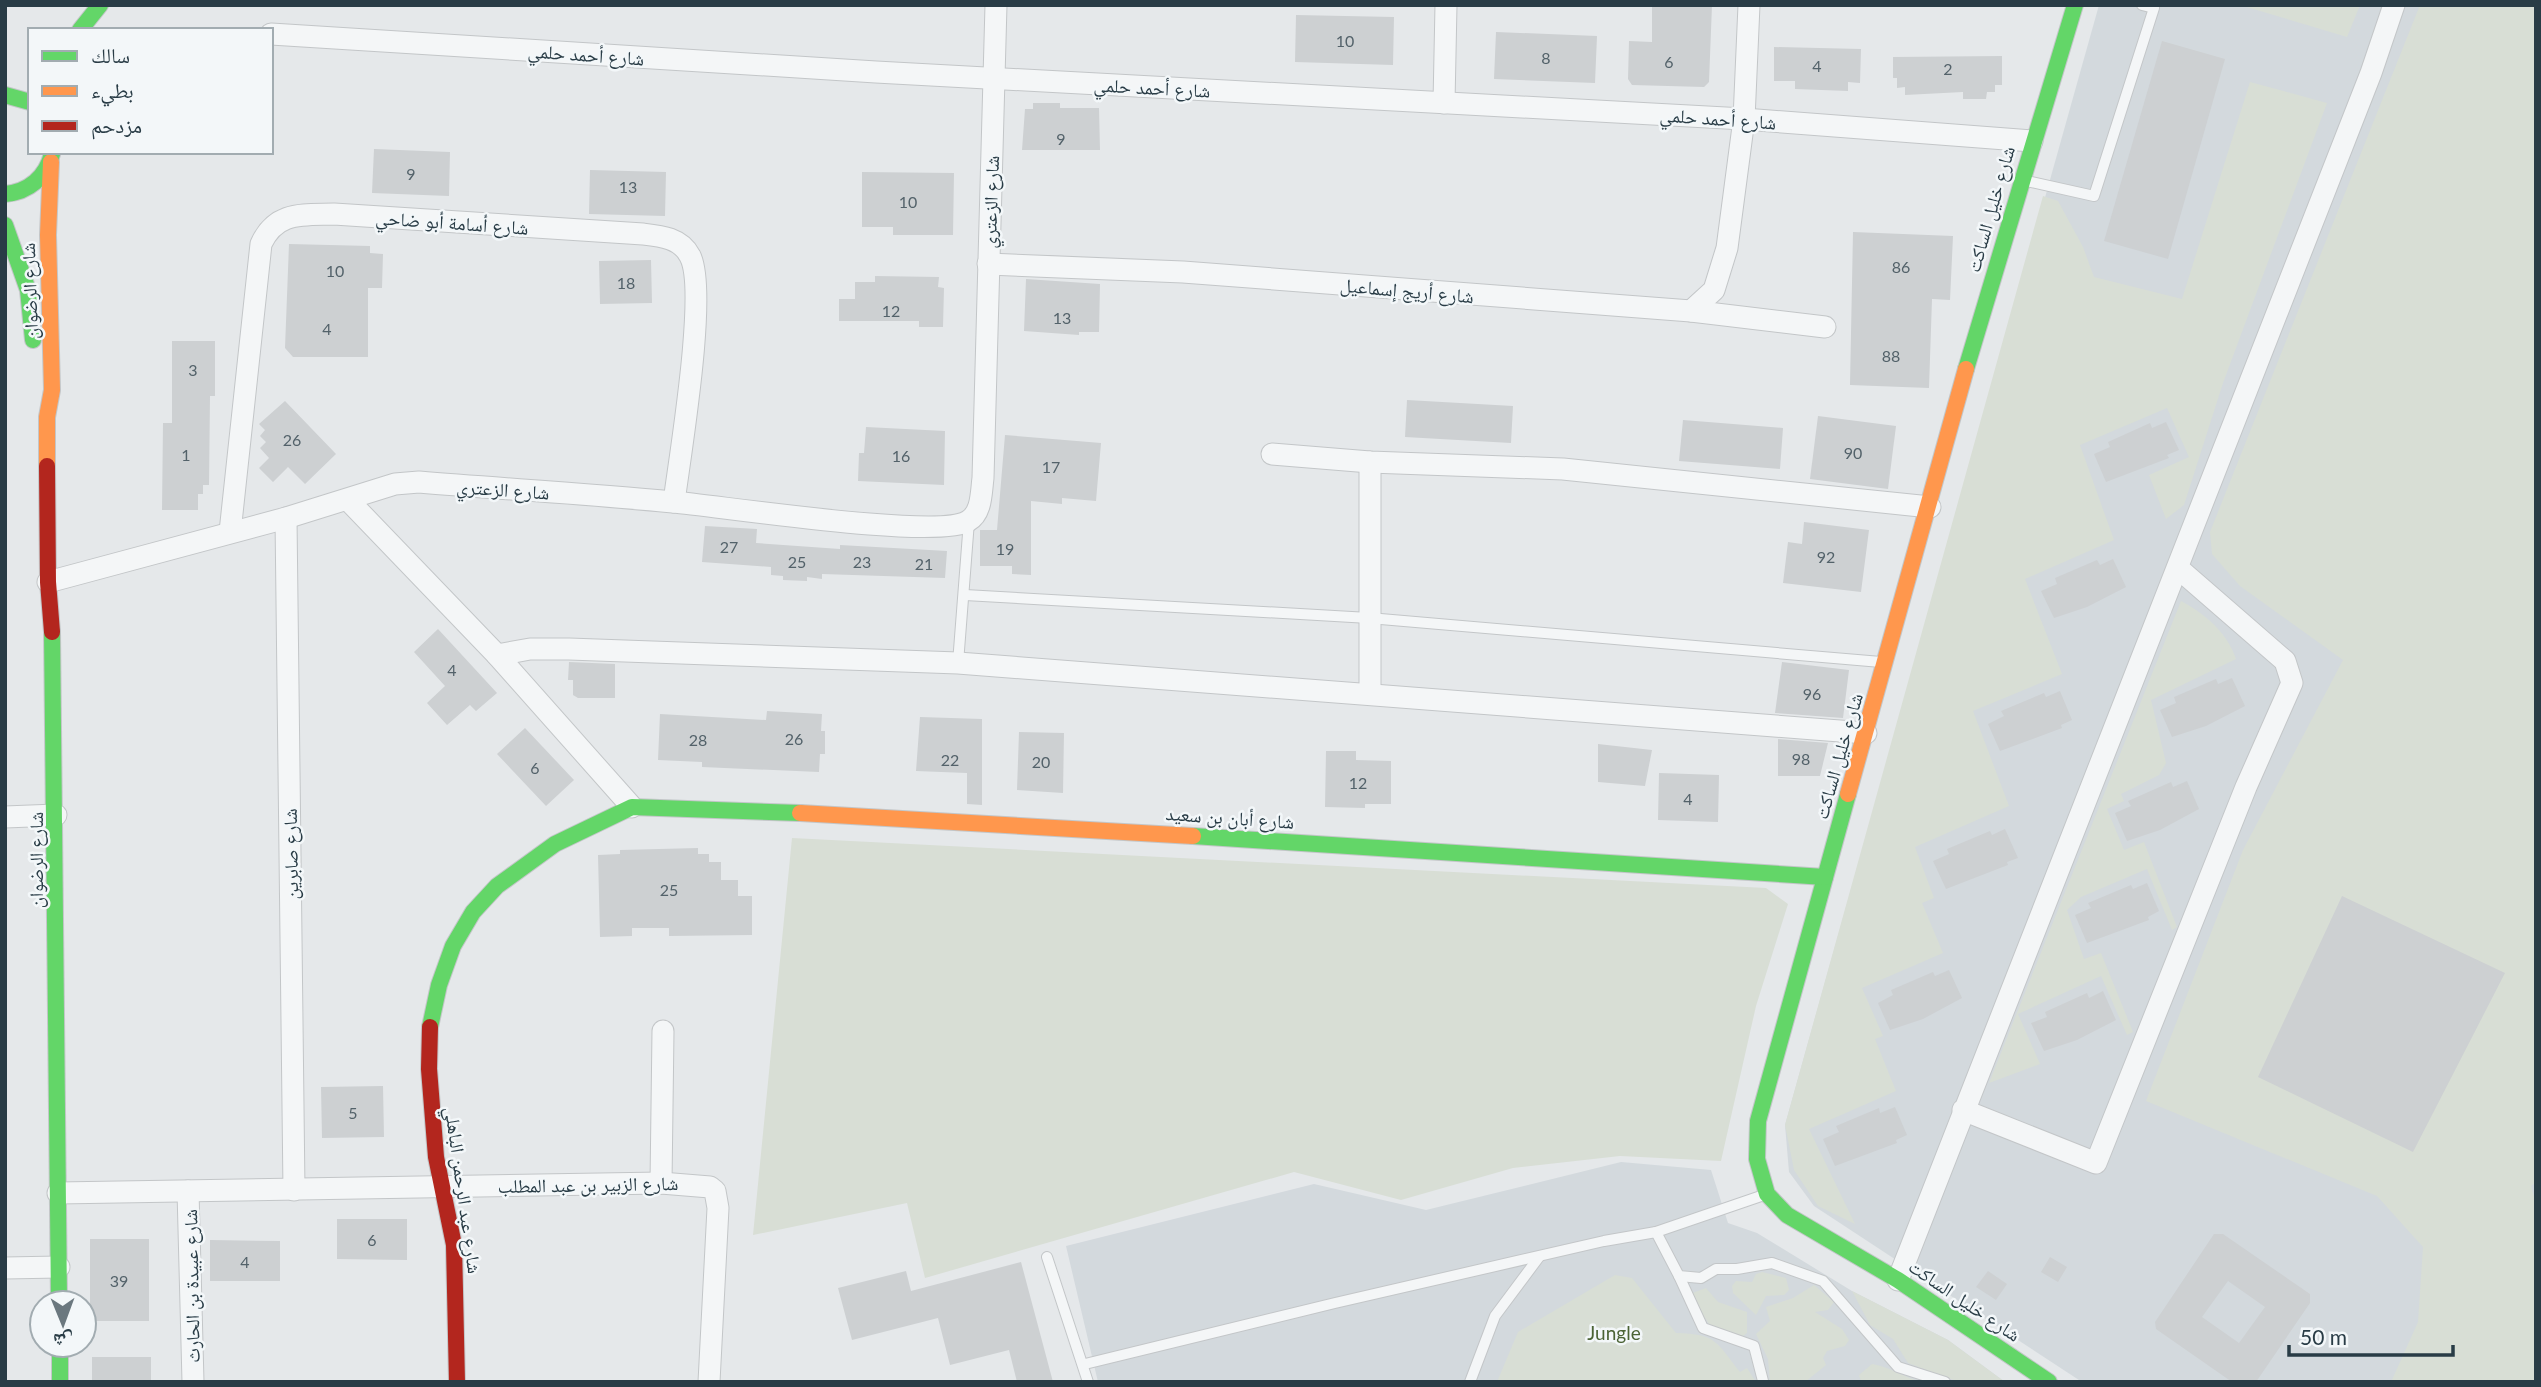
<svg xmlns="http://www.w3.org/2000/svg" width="2541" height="1387" font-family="Lato,'Noto Naskh Arabic',sans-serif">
  <rect width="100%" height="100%" fill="#e5e8ea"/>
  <!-- built -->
  <g fill="#d3d9dd">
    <path d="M 2099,5 L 2536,5 L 2536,1382 L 2082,1382 L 1814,1206 L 1789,1172 L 1785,1125 Z"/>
    <path d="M 1621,1162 L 1711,1170 L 1728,1223 L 1757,1233 L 1852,1291 L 1948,1340 L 2005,1382 L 1098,1382 L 1066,1246 L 1314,1184 L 1426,1210 Z"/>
  </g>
  <!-- green -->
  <g fill="#d8ded5">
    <path d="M 2240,5 L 2360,5 L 2347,37 Z"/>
    <path d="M 2420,5 L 2536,5 L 2536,1182 L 2531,1186 L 2536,1204 L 2536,1382 L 2391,1382 L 2418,1322 L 2423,1247 L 2377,1196 L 2146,1101 L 2243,850 L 2343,660 L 2240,586 L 2212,554 L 2210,532 Z"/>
    <path d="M 2250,82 L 2327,103 L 2223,383 L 2184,505 L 2166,519 L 2149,475 L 2189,457 L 2167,408 L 2080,445 L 2114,540 L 2025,579 L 2062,674 L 1973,711 L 2009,806 L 1915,847 L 1934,898 L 1922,903 L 1943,953 L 1862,988 L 1883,1036 L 1875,1039 L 1896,1091 L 1809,1129 L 1855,1224 L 1818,1206 L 1794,1170 L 1785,1125 L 2043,196 L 2058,201 L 2083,247 L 2094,277 L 2182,299 Z"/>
    <path d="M 2181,601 C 2205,614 2227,632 2236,659 L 2151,700 L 2166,763 L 2159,775 L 2121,794 L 2124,801 L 2107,809 L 2124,850 L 2144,842 L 2177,927 L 2172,930 L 2147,869 L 2081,897 L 2067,910 L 2084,959 L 2101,953 L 2133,1032 L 2127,1035 L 2101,976 L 2018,1014 L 2040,1064 L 1989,1083 Z"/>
    <path d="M 792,838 L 1766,888 L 1788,904 L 1756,1006 L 1721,1161 L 1620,1156 L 1513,1168 L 1401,1200 L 1294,1172 L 925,1278 L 907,1203 L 753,1235 Z"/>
    <path d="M 1762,1272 L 1786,1278 L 1789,1290 L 1784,1295 L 1766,1296 L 1756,1315 L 1733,1293 L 1732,1286 L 1736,1281 L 1752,1282 L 1756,1274 Z"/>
    <path d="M 1615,1275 L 1632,1278 L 1676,1333 C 1717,1334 1716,1342 1740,1372 L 1747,1368 L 1756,1382 L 1497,1382 L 1518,1332 Z"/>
    <path d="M 1814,1285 L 1834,1302 L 1828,1310 L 1815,1312 L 1842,1329 L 1849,1340 L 1845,1346 L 1827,1351 L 1823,1358 L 1826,1365 L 1805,1382 L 1770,1382 L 1768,1359 L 1756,1334 L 1770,1321 L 1766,1307 L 1793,1298 Z"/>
    <path d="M 1706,1288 L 1718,1302 L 1747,1312 L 1747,1333 L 1736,1341 L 1716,1338 L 1706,1319 L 1693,1311 L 1690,1294 Z"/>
    <path d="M 1852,1291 L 1948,1340 L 2005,1382 L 1959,1382 L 1908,1363 L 1893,1339 L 1870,1325 Z"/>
    <path d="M 1872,1364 C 1891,1367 1904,1378 1923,1382 L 1861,1382 L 1859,1375 Z"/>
  </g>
  <!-- building -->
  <g fill="#cdd0d2" fill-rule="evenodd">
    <path d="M 1652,5 L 1712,5 L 1709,82 L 1704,87 L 1632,85 L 1628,79 L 1629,41 L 1652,42 Z"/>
    <path d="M 1296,15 L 1394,17 L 1393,65 L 1295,62 Z"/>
    <path d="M 1496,32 L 1597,36 L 1595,83 L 1494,79 Z"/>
    <path d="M 2162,41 L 2225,59 L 2168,259 L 2104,241 Z"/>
    <path d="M 1774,47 L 1861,49 L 1860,83 L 1848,82 L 1848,91 L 1795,89 L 1795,81 L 1774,81 Z"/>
    <path d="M 2002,56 L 2002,85 L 1995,85 L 1995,92 L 1987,92 L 1986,99 L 1963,99 L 1963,92 L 1905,95 L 1905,87 L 1897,88 L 1897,78 L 1893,78 L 1893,57 Z"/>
    <path d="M 1033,103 L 1060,103 L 1060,108 L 1099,108 L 1100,150 L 1022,150 L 1025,109 L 1033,109 Z"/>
    <path d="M 374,149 L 450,152 L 449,196 L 372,193 Z"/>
    <path d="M 590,170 L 666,172 L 665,216 L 589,214 Z"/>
    <path d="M 862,172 L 954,173 L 953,235 L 893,235 L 893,227 L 862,227 Z"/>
    <path d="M 1853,232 L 1953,236 L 1950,300 L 1932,299 L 1929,388 L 1850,385 Z"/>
    <path d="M 289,244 L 370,246 L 370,253 L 383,254 L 382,288 L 368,288 L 368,357 L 293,357 L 285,348 Z"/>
    <path d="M 651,260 L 652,303 L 600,304 L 599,261 Z"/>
    <path d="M 875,276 L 939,277 L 938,287 L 944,288 L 943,327 L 919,327 L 919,321 L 839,321 L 839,299 L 855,299 L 855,282 L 875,282 Z"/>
    <path d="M 1026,279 L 1100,284 L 1099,332 L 1079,332 L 1079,335 L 1024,331 Z"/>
    <path d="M 172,341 L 215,341 L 215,396 L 210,396 L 209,485 L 203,485 L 203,494 L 198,494 L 198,510 L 162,510 L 163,423 L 172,423 Z"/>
    <path d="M 1407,400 L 1513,406 L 1511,443 L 1405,437 Z"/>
    <path d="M 285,401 L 336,454 L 305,484 L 288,467 L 273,482 L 259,468 L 269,458 L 260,448 L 266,442 L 260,436 L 265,430 L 259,424 Z"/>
    <path d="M 1818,416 L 1896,426 L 1888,489 L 1810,479 Z"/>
    <path d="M 1683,420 L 1783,428 L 1780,469 L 1679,461 Z"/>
    <path d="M 2166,422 L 2179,450 L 2167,455 L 2169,458 L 2106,482 L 2094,454 L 2110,447 L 2108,442 L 2150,423 L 2152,428 Z"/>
    <path d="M 866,427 L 945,431 L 944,485 L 858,481 L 859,453 L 864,453 Z"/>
    <path d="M 1005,435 L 1101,443 L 1096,501 L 1062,498 L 1062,504 L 1031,501 L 1031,575 L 1012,574 L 1012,566 L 980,566 L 980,530 L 997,530 Z"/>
    <path d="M 1804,522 L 1869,530 L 1861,592 L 1783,583 L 1788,542 L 1802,544 Z"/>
    <path d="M 705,526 L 757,529 L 756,543 L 840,549 L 840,545 L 947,551 L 945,578 L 822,574 L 822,579 L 807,577 L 807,581 L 783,580 L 783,576 L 771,575 L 771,567 L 702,562 Z"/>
    <path d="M 2113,559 L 2126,587 L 2087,607 L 2054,618 L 2041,591 L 2057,584 L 2055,578 L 2097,560 L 2100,565 Z"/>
    <path d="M 438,629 L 497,693 L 476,711 L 470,705 L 447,725 L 427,703 L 445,686 L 414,652 Z"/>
    <path d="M 569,662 L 615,664 L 615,698 L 578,698 L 573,695 L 573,680 L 568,680 Z"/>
    <path d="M 1782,662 L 1849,670 L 1843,718 L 1775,713 Z"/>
    <path d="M 2232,678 L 2245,706 L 2206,726 L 2172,737 L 2160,710 L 2176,703 L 2174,697 L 2216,679 L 2218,684 Z"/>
    <path d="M 2060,691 L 2072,720 L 2061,725 L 2062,728 L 2000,751 L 1988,724 L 2004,716 L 2001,711 L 2044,693 L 2046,697 Z"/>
    <path d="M 767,711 L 822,714 L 821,731 L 825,731 L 825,754 L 820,754 L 819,772 L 702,767 L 702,762 L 658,760 L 660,714 L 766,720 Z"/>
    <path d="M 920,717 L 982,719 L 982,805 L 967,804 L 967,773 L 916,771 Z"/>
    <path d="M 525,728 L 574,780 L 546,806 L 497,754 Z"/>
    <path d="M 1019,732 L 1064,733 L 1063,793 L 1017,790 Z"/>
    <path d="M 1778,739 L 1828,743 L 1820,776 L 1778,776 Z"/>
    <path d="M 1598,744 L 1652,750 L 1645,786 L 1598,782 Z"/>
    <path d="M 1326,751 L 1356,751 L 1356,760 L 1391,761 L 1391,804 L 1365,804 L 1365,808 L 1325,807 Z"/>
    <path d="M 1659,773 L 1719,775 L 1718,822 L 1658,820 Z"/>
    <path d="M 2187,781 L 2199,809 L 2160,830 L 2127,841 L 2115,813 L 2131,806 L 2128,801 L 2171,782 L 2173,787 Z"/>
    <path d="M 2005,829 L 2018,858 L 2007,862 L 2008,865 L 1946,889 L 1933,861 L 1949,854 L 1947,849 L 1990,831 L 1992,835 Z"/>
    <path d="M 698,848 L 698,854 L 709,854 L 709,862 L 721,862 L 721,880 L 738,880 L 738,896 L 752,896 L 752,935 L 669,936 L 669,928 L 632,928 L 632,936 L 600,937 L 598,855 L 620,854 L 620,850 Z"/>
    <path d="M 2147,883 L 2159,911 L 2148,917 L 2149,920 L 2087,943 L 2075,915 L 2091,908 L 2088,903 L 2131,885 L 2133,889 Z"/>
    <path d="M 2342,896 L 2505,973 L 2413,1152 L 2258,1077 Z"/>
    <path d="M 1949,970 L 1962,998 L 1923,1019 L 1890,1030 L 1878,1003 L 1893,995 L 1891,990 L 1933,972 L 1935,976 Z"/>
    <path d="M 2103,991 L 2116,1020 L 2077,1040 L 2044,1051 L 2031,1023 L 2047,1017 L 2045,1012 L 2087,993 L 2089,998 Z"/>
    <path d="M 383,1086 L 384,1137 L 322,1138 L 321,1087 Z"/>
    <path d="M 1895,1107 L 1907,1135 L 1896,1140 L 1897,1143 L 1835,1166 L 1823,1139 L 1839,1132 L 1836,1126 L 1879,1108 L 1880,1113 Z"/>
    <path d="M 337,1219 L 407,1219 L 407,1260 L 337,1259 Z"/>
    <path d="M 2214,1234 L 2223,1234 L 2310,1294 L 2310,1303 L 2256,1382 L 2232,1382 L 2156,1329 L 2155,1322 ZM 2228,1281 L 2265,1307 L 2239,1343 L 2202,1317 Z"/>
    <rect x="90" y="1239" width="59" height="82"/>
    <path d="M 210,1240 L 280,1241 L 280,1281 L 210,1281 Z"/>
    <path d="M 2050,1257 L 2067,1267 L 2058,1282 L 2041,1272 Z"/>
    <path d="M 1021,1262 L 1053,1382 L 1017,1382 L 1009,1350 L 950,1365 L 938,1318 L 852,1340 L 838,1288 L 906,1271 L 911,1291 Z"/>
    <path d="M 1988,1271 L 2007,1284 L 1996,1300 L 1976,1287 Z"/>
    <rect x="92" y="1357" width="59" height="25"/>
  </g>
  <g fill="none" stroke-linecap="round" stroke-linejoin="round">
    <!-- lane casing -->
    <g stroke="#c3c6c8" stroke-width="12">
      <g id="lane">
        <path d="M 2022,180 L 2094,196 L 2154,8 L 2142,5"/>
        <path d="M 965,595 L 1369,618 L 1881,662"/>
        <path d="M 958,663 L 969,521"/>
        <path d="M 1656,1232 L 1679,1276 L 1701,1278 L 1716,1269 L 1737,1269 L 1772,1263 L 1823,1281 L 1898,1367 L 1945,1382"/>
        <path d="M 1047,1257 L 1088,1382"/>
        <path d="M 1679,1276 L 1703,1328 L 1754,1346 L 1763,1381"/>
        <path d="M 1085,1364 L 1335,1303 L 1604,1241 L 1656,1232 L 1764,1195"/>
        <path d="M 1470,1382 L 1495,1316 L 1539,1257"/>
      </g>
    </g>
    <!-- street casing -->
    <g stroke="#c3c6c8" stroke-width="23">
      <g id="street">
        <path d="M 271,34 L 876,72 L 1744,119 L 2032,141"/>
        <path d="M 1444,103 L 1446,5"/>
        <path d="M 988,264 L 1183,272 L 1691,311 L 1825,327"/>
        <path d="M 1691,311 L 1714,290 L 1727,248 L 1744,119 L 1749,5"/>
        <path d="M 1272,454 L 1370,462 L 1563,469 L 1930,507"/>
        <path d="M 348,500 L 497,655 L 632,807"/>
        <path d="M 286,518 L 294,1190"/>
        <path d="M 230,532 L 261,244 C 276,211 302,215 334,214 L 643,234 C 661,236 681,238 690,256 C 708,290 680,455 674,502"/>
        <path d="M 48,582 L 286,518 L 395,484 L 419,482 C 504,489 589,494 673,502 C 720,506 938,540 968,521 C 982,513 981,493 983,478 L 996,5"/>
        <path d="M 497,655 L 530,649 L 569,649 L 958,663 L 1866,733"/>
        <path d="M 1370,693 L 1370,462"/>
        <path d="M 5,817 L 56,815"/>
        <path d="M 1963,1110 L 2096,1163 L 2246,787 L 2292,683 L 2285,661 L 2179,569"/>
        <path d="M 661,1183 L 663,1031"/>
        <path d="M 188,1191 L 193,1382"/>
        <path d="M 58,1193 L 661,1183 L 710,1187 L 715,1191 L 718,1208 L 709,1382"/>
        <path d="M 5,1268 L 59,1267"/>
        <path d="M 1898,1280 L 2371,73 L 2394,5"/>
      </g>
    </g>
    <!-- fast casing -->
    <g stroke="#c3c6c8" stroke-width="18">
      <g id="fast">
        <path d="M 80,30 L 100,5"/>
        <path d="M 5,95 L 30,102"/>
        <path d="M 5,194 C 29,192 46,177 52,154"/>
        <path d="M 5,225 L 28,290 L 33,340"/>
        <path d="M 1966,369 L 2075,5"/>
        <path d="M 52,632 L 59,1303"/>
        <path d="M 1848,794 L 1758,1121 L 1757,1159 L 1767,1194 L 1787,1215 L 1898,1280 L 2049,1382"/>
        <path d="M 1193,836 L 1825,877"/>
        <path d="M 430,1027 L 439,985 L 453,946 L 473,912 L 497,886 L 555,844 L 632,807 L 800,813"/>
        <path d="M 60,1345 L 60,1382"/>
      </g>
    </g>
    <!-- slow casing -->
    <g stroke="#c3c6c8" stroke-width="18">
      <g id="slow">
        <path d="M 47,466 L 47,417 L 52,390 L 48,235 L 51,162"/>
        <path d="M 1848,794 L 1966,369"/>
        <path d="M 800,813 L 1193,836"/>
      </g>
    </g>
    <!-- jam casing -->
    <g stroke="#c3c6c8" stroke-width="18">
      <g id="jam">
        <path d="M 47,466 L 48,582 L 52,632"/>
        <path d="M 430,1027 L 429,1069 L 436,1157 L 454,1245 L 457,1382"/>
      </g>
    </g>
    <!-- lane -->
    <use href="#lane" stroke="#f4f6f7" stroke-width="10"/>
    <!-- street -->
    <use href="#street" stroke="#f4f6f7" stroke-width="21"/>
    <!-- fast -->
    <use href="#fast" stroke="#63d668" stroke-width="16"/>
    <!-- slow -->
    <use href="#slow" stroke="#ff974d" stroke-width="16"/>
    <!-- jam -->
    <use href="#jam" stroke="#b3261e" stroke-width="16"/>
  </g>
  <g text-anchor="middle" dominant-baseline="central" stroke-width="5" stroke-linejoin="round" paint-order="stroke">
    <!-- number labels -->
    <g font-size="16" fill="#53626a">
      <text x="1345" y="40">10</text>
      <text x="1546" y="57">8</text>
      <text x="1669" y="61">6</text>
      <text x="1817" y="65">4</text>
      <text x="1948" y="68">2</text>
      <text x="1061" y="138">9</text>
      <text x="411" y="173">9</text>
      <text x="628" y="186">13</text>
      <text x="908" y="201">10</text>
      <text x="1901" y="266">86</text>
      <text x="335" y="270">10</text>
      <text x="626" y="282">18</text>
      <text x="891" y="310">12</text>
      <text x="1062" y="317">13</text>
      <text x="327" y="328">4</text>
      <text x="1891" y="355">88</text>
      <text x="193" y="369">3</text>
      <text x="292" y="439">26</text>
      <text x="1853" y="452">90</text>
      <text x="186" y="454">1</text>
      <text x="901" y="455">16</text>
      <text x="1051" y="466">17</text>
      <text x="729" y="546">27</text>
      <text x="1005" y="548">19</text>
      <text x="1826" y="556">92</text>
      <text x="797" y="561">25</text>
      <text x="862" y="561">23</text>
      <text x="924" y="563">21</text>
      <text x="452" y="669">4</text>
      <text x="1812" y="693">96</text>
      <text x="794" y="738">26</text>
      <text x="698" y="739">28</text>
      <text x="1801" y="758">98</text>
      <text x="950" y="759">22</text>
      <text x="1041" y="761">20</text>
      <text x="535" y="767">6</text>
      <text x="1358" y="782">12</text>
      <text x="1688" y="798">4</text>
      <text x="669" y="889">25</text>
      <text x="353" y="1112">5</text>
      <text x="372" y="1239">6</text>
      <text x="245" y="1261">4</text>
      <text x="119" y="1280">39</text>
    </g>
    <!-- street labels -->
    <g font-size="19" fill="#293c46" stroke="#f3f7f9">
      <text transform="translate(586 54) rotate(4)">شارع أحمد حلمي</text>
      <text transform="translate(1152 87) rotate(3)">شارع أحمد حلمي</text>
      <text transform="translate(1718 118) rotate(4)">شارع أحمد حلمي</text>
      <text transform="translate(990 202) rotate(-88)">شارع الزعتري</text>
      <text transform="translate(1990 209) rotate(-74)">شارع خليل الساكت</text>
      <text transform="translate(452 222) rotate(4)">شارع أسامة أبو ضاحي</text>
      <text transform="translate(1407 290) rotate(5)">شارع أريج إسماعيل</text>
      <text transform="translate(29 291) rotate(-92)">شارع الرضوان</text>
      <text transform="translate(503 489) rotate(4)">شارع الزعتري</text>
      <text transform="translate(1838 756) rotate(-74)">شارع خليل الساكت</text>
      <text transform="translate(1230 817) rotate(4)">شارع أبان بن سعيد</text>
      <text transform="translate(290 854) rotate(-91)">شارع صابرين</text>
      <text transform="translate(35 860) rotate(-90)">شارع الرضوان</text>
      <text transform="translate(588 1184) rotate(-1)">شارع الزبير بن عبد المطلب</text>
      <text transform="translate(464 1190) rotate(82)">شارع عبد الرحمن الباهلي</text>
      <text transform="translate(191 1286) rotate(-91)">شارع عبيدة بن الحارث</text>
      <text transform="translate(1965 1300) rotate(34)">شارع خليل الساكت</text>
    </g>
    <!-- park labels -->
    <g font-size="19" fill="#4b6335" stroke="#f3f7f9">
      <text x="1614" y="1332">Jungle</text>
    </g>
  </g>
  <!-- border -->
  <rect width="2541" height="1387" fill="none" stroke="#293c46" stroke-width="14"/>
  <!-- legend -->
  <rect x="28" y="28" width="245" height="126" fill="#f3f7f9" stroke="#a2acb1" stroke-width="2"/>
  <rect x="42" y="51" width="35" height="10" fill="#63d668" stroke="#a2acb1" stroke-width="2"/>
  <text x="91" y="63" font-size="21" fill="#293c46">سالك</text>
  <rect x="42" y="86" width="35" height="10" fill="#ff974d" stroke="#a2acb1" stroke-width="2"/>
  <text x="91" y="98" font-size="21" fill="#293c46">بطيء</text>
  <rect x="42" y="121" width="35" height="10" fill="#b3261e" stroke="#a2acb1" stroke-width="2"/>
  <text x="91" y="133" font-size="21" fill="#293c46">مزدحم</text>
  <!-- north arrow -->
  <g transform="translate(63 1324) rotate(179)"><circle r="33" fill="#f3f7f9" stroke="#a2acb1" stroke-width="2"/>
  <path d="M0-5L12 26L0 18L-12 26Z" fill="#6b787f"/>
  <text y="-10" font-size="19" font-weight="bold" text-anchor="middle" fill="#293c46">ش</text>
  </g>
  <!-- scale -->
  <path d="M2289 1345v10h164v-10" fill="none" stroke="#293c46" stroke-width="3.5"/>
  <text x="2300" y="1345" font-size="21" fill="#293c46" stroke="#f3f7f9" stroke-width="5" paint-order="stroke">50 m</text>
</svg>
